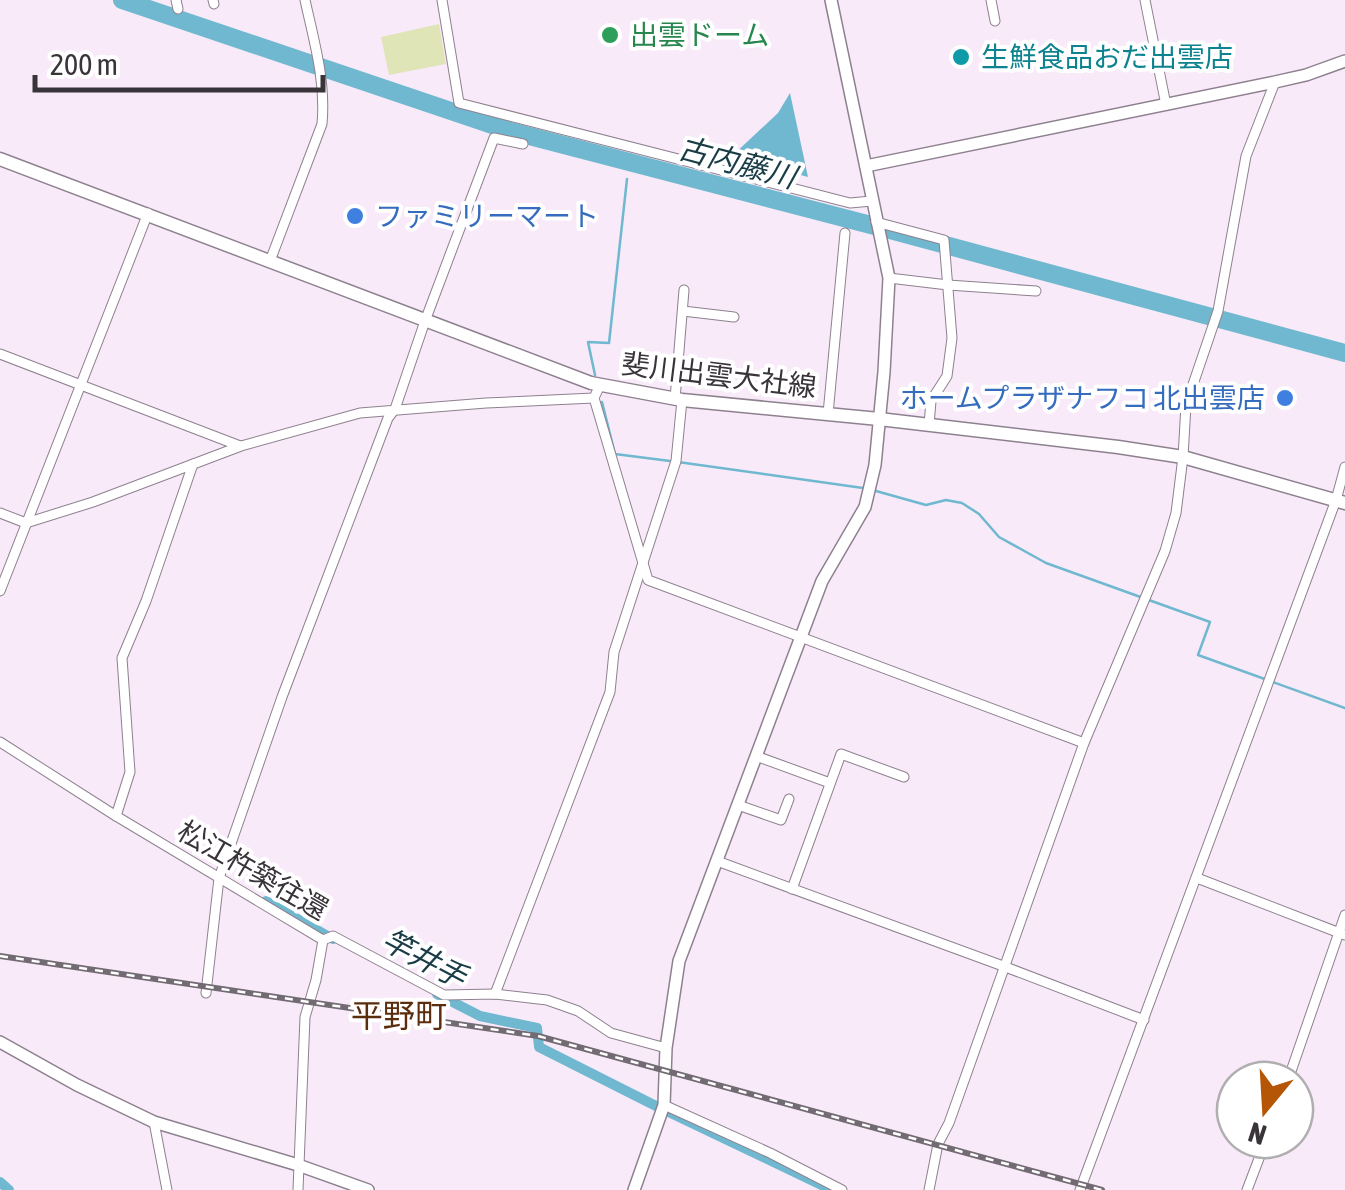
<svg xmlns="http://www.w3.org/2000/svg" width="1345" height="1190" viewBox="0 0 1345 1190" font-family="'Asap Condensed','Noto Sans JP',sans-serif">
	<rect width="100%" height="100%" fill="#f8eaf9"/>
	<polygon fill="#dfe5b7" points="439,24 446,64 389,75 381,37"/>
	<polygon fill="#6fb8cf" points="790,93 808,177 732,156 778,113"/>
	<g fill="none" stroke-linecap="round" stroke-linejoin="round">
		<g stroke="#6fb8cf" stroke-width="2.5">
			<polyline points="595,375 588,342 609,343 627,179"/>
			<polyline points="602,402 615,454 670,461"/>
			<polyline points="678,462 863,488"/>
			<polyline points="876,491 926,505 946,500 962,503 979,514 999,537 1046,563 1210,622 1198,655 1345,708"/>
		</g>
		<g stroke="#6fb8cf" stroke-width="10">
			<polyline points="266,901 333,939"/>
			<polyline points="437,994 480,1016 537,1028 539,1047 652,1104 832,1190"/>
			<polyline points="0,1182 9,1190"/>
		</g>
		<polyline stroke="#6fb8cf" stroke-width="18" points="122,0 510,131 890,230 1345,353"/>
		<defs>
			<g id="minor">
				<polyline points="176,0 178,9"/>
				<polyline points="213,0 214,4"/>
				<polyline points="442,0 459,103 850,203 872,201"/>
				<polyline points="991,0 995,21"/>
				<polyline points="1145,0 1166,105"/>
				<polyline points="876,222 944,240 952,338 947,376 931,401 929,425"/>
				<path d="M270,261l52,-137c4,-43 -8,-83 -17,-124"/>
				<polyline points="889,278 948,285 1036,291"/>
				<polyline points="683,311 734,317"/>
				<polyline points="0,354 240,446"/>
				<polyline points="600,385 594,398 648,580 1084,743"/>
				<polyline points="675,399 684,290"/>
				<polyline points="828,414 845,233"/>
				<polyline points="0,513 26,523 93,502 241,446 360,413 486,403 594,398"/>
				<polyline points="0,591 148,213"/>
				<polyline points="0,742 116,816 323,940 333,936 444,995 495,994 547,1000 578,1011 611,1033 666,1048"/>
				<polyline points="756,756 830,783"/>
				<polyline points="738,805 781,820 789,799"/>
				<polyline points="116,816 130,772 122,658 146,601 193,464"/>
				<polyline points="717,861 1003,966 1144,1020"/>
				<polyline points="1197,878 1345,935"/>
				<polyline points="792,889 841,754 904,777"/>
				<polyline points="206,993 219,878 282,697 388,418 395,409 425,321 494,138 523,144"/>
				<polyline points="495,994 610,692 614,652 676,461 682,400"/>
				<polyline points="1288,1080 1345,915"/>
				<polyline points="664,1105 770,1153 842,1190"/>
				<polyline points="154,1122 167,1190"/>
				<polyline points="298,1190 305,1017 316,980 323,940"/>
				<polyline points="929,1190 938,1144 949,1123 1084,743 1165,551 1176,513 1183,457 1186,405 1218,311 1246,156 1275,82"/>
				<polyline points="1080,1190 1336,500 1345,467"/>
				<polyline points="1247,1190 1266,1140"/>
			</g>
			<g id="tertiary">
				<polyline points="866,166 1275,82 1306,75 1345,61"/>
				<polyline points="0,1042 77,1085 154,1122 298,1165 368,1190"/>
				<polyline points="634,1190 664,1105 666,1048 679,961 822,581 865,507 875,465 884,372 889,278 831,0"/>
			</g>
			<polyline id="secondary" points="0,159 591,383 682,400 879,419 1118,447 1183,457 1345,503"/>
		</defs>
		<use href="#minor" stroke="#8e818f" stroke-width="11"/>
		<use href="#tertiary" stroke="#8e818f" stroke-width="14"/>
		<use href="#secondary" stroke="#8e818f" stroke-width="15"/>
		<use href="#minor" stroke="#fff" stroke-width="9"/>
		<use href="#tertiary" stroke="#fff" stroke-width="11"/>
		<use href="#secondary" stroke="#fff" stroke-width="12"/>
		<defs>
			<polyline id="rail" points="0,956 538,1036 1102,1190"/>
		</defs>
		<use href="#rail" stroke="#736b73" stroke-width="6"/>
		<use href="#rail" stroke="#fff" stroke-width="2.5" stroke-dasharray="8" stroke-linecap="butt"/>
	</g>
	<circle fill="#2e9e5b" stroke="#fff" stroke-width="4" cx="610" cy="35" r="10"/>
	<circle fill="#0f9aa8" stroke="#fff" stroke-width="4" cx="961" cy="57" r="10"/>
	<g fill="#3f7fe0" stroke="#fff" stroke-width="4">
		<circle cx="355" cy="216" r="10"/>
		<circle cx="1285" cy="398" r="10"/>
	</g>
	<g text-anchor="middle" stroke-width="8" stroke-linejoin="round" paint-order="stroke">
		<g font-size="28" fill="#27864d" stroke="#fff" text-anchor="start">
			<text x="630" y="45">出雲ドーム</text>
		</g>
		<g font-size="28" fill="#0d838f" stroke="#fff" text-anchor="start">
			<text x="981" y="67">生鮮食品おだ出雲店</text>
		</g>
		<g font-size="28" fill="#366cbe" stroke="#fff" text-anchor="start">
			<text x="375" y="226">ファミリーマート</text>
			<text x="1265" y="408" text-anchor="end">ホームプラザナフコ 北出雲店</text>
		</g>
		<g font-size="28" fill="#393439" stroke="#fff">
			<text transform="translate(719 375) rotate(7)" y="10">斐川出雲大社線</text>
			<text transform="translate(253 870) rotate(30)" y="10">松江杵築往還</text>
		</g>
		<g font-size="30" font-style="italic" fill="#193c47" stroke="#fff">
			<text transform="translate(737 163) rotate(15)" y="10">古内藤川</text>
			<text transform="translate(424 959) rotate(28)" y="10">竿井手</text>
		</g>
		<g font-size="32" fill="#5b2d0d" stroke="#fff">
			<text x="399" y="1027">平野町</text>
		</g>
	</g>
	<g transform="translate(1265 1110) rotate(198)"><circle r="48" fill="#ffffff" stroke="#b0aeb0" stroke-width="2.5"/>
	<path d="M0-8L18 38L0 25L-18 38Z" fill="#b45605"/>
	<text y="-15" font-size="28" font-weight="bold" text-anchor="middle" fill="#393439">N</text>
	</g>
	<path d="M35 75v15h288v-15" fill="none" stroke="#393439" stroke-width="5"/>
	<text x="50" y="75" font-size="30" fill="#393439" stroke="#ffffff" stroke-width="8" paint-order="stroke">200 m</text>
</svg>
